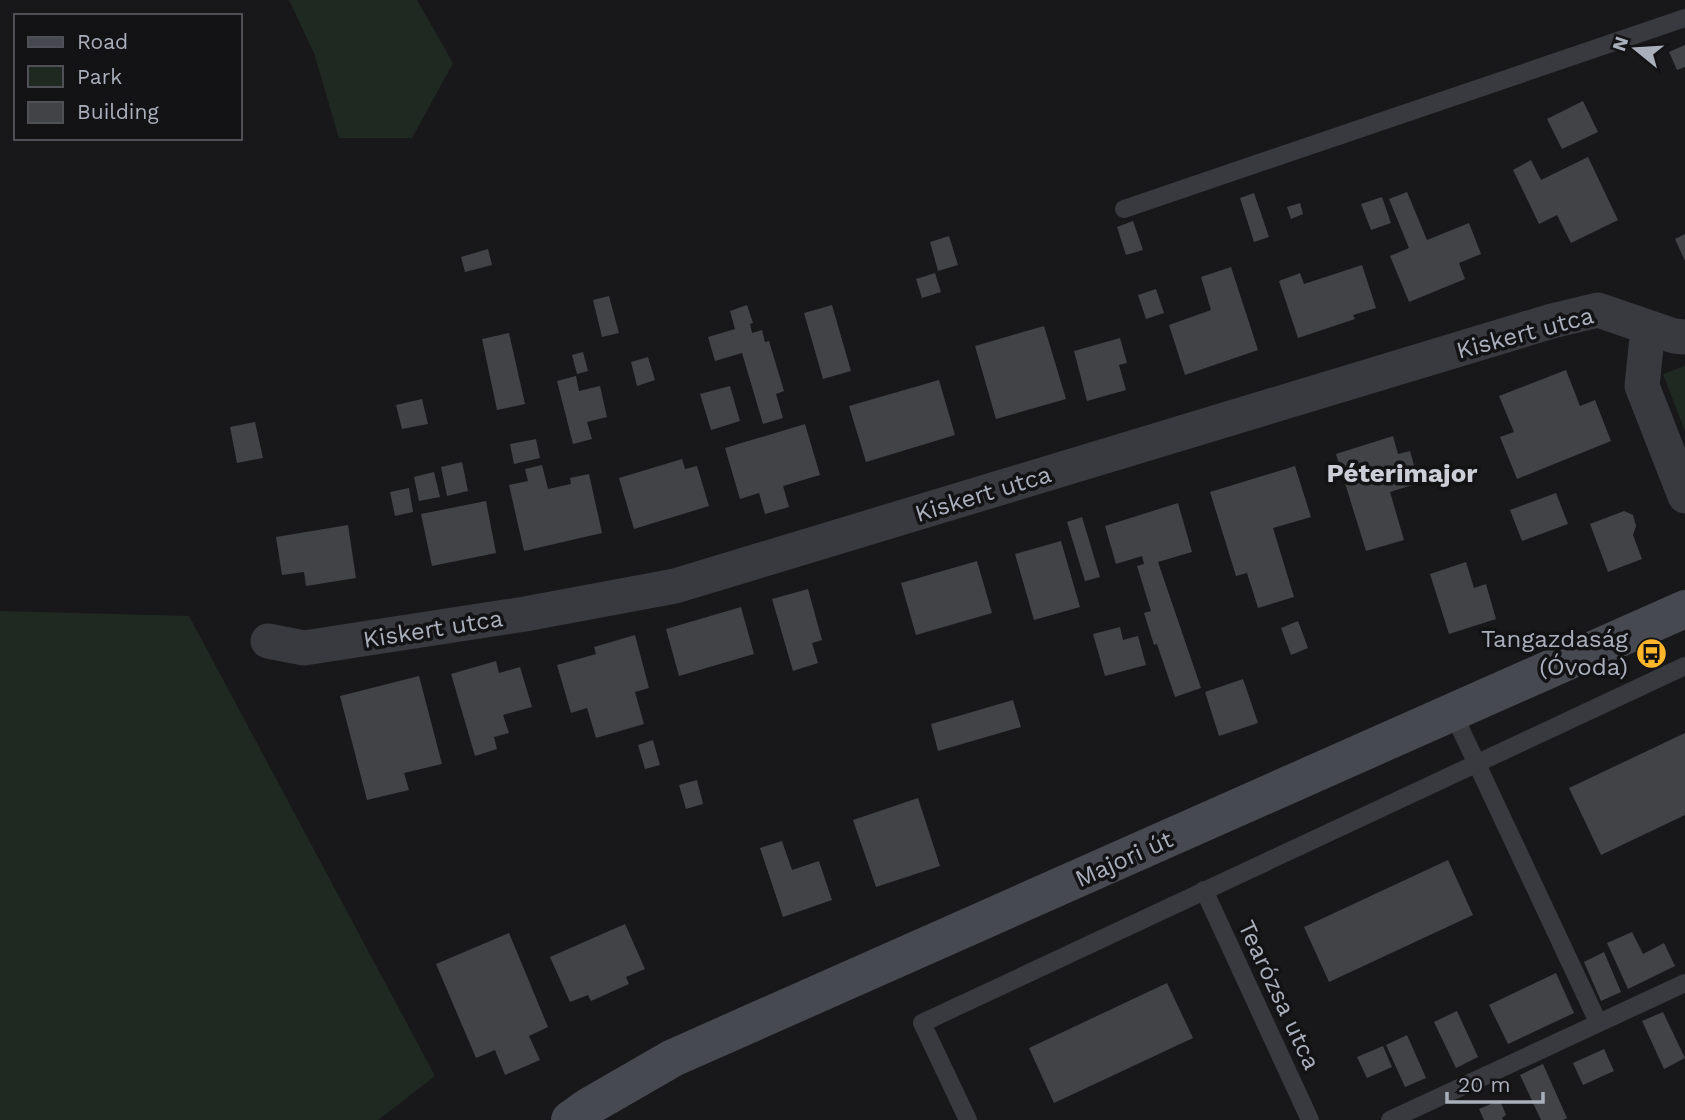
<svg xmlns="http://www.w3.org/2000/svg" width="1685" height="1120" viewBox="0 0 1685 1120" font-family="'Work Sans',sans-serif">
	<rect width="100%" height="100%" fill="#18181a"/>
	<g fill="#1f2921">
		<polygon points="289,0 417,0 453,63 412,138 339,138 314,53"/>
		<polygon points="1685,366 1685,431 1663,374"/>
		<polygon points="0,611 189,616 435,1076 378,1120 0,1120"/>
	</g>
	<g fill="#424347">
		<polygon points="1685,45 1685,67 1677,70 1669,52"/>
		<polygon points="1583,101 1598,132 1562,149 1547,119"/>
		<polygon points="1588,157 1618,220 1571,243 1557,215 1539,224 1513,170 1531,160 1541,180"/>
		<polygon points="1407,192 1427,240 1469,223 1481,254 1459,263 1465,279 1409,302 1390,256 1409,248 1389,199"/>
		<polygon points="1254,193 1269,237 1254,242 1240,198"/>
		<polygon points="1382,197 1391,223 1371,230 1361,204"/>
		<polygon points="1300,203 1303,214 1291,219 1287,207"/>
		<polygon points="1133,221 1143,250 1126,255 1117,227"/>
		<polygon points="1685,234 1685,261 1675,239"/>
		<polygon points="949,236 958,265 938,271 930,242"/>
		<polygon points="488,249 492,265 465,272 461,257"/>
		<polygon points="1362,265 1376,308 1353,315 1355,319 1298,338 1279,281 1300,273 1304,284"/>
		<polygon points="1231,267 1258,350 1185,375 1169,325 1211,310 1201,277"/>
		<polygon points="935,273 941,292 922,298 916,279"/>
		<polygon points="1156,289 1164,313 1146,319 1138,295"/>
		<polygon points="609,296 619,333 602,337 593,300"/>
		<polygon points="747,305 753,323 750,324 752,333 762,330 765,342 769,341 784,391 776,394 783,418 763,424 742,353 715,361 708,337 735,329 730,311"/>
		<polygon points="832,305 851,371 823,379 804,313"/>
		<polygon points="1044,326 1066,399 996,419 975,346"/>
		<polygon points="509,333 525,404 497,410 482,339"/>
		<polygon points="1120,338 1127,363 1119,365 1126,390 1087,401 1074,351"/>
		<polygon points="583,352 588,371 577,374 572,355"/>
		<polygon points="648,357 655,380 637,386 631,362"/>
		<polygon points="1566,370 1580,406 1595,400 1611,441 1517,479 1500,437 1514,432 1499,396"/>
		<polygon points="576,376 579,391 600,386 607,417 587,422 592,439 573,444 557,381"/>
		<polygon points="939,380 955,435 866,462 849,406"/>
		<polygon points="730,386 740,421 711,430 700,394"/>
		<polygon points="422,399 428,424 402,429 396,405"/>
		<polygon points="255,422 263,458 237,463 230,427"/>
		<polygon points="805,424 820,475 783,486 789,507 765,514 759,493 740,499 725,448"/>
		<polygon points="1393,436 1398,454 1410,451 1419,483 1390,492 1404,540 1366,551 1336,454"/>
		<polygon points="536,439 540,458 514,464 510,444"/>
		<polygon points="682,459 685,469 697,466 709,506 634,529 619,478"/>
		<polygon points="462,462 468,491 447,496 441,467"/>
		<polygon points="542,465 548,489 571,484 570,478 589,474 602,533 524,551 509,485 528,481 525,469"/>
		<polygon points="1295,466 1311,517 1273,528 1294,597 1258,608 1247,573 1236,576 1210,492"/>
		<polygon points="434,472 440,497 419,501 414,477"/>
		<polygon points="409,488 413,512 395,516 390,492"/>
		<polygon points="1556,493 1568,524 1522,541 1510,510"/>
		<polygon points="486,501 496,553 432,566 421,514"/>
		<polygon points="1178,503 1192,552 1158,562 1201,688 1175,697 1157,644 1154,645 1144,613 1151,611 1137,566 1144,564 1142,556 1116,564 1105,526"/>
		<polygon points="1624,511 1633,515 1636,526 1633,535 1642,559 1608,572 1590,524"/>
		<polygon points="1082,517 1100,577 1085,581 1067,522"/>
		<polygon points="348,525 356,578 306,586 304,572 282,575 276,537"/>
		<polygon points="1061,541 1080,607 1034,620 1015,554"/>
		<polygon points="977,561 992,613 916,635 901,583"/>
		<polygon points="1466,562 1474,588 1486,584 1496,619 1449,634 1430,574"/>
		<polygon points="808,589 822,640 812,643 818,663 793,671 772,599"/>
		<polygon points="741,607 754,654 679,676 666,629"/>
		<polygon points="1298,621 1308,648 1291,655 1281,628"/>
		<polygon points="1120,627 1123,640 1138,636 1146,665 1105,676 1093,634"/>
		<polygon points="635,635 649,688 635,692 644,724 596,738 587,708 571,713 557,665 596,654 594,647"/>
		<polygon points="496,661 499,673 520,667 532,707 503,715 509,733 494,737 497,749 475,756 451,674"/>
		<polygon points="419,676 442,764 404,773 409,790 367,800 340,696"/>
		<polygon points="1243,679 1258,723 1219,736 1205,692"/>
		<polygon points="1013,700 1021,727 938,751 931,724"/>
		<polygon points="1685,733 1685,815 1601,855 1569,788"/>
		<polygon points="653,740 660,765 645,769 638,745"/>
		<polygon points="697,780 703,804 686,809 679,785"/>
		<polygon points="918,798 940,866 876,887 853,820"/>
		<polygon points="782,841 792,870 819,861 832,900 783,917 760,848"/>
		<polygon points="1448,860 1473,915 1329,982 1304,927"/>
		<polygon points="625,924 645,969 626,977 629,984 591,1001 588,995 570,1002 550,957"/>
		<polygon points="1632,932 1643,954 1664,943 1675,966 1628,989 1607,943"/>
		<polygon points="509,933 548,1027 529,1036 540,1060 505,1075 495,1050 476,1058 436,964"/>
		<polygon points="1604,952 1621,992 1601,1001 1584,962"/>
		<polygon points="1556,973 1574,1013 1508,1044 1489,1005"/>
		<polygon points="1167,983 1193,1038 1054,1103 1029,1048"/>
		<polygon points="1457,1011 1478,1057 1456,1068 1434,1022"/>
		<polygon points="1663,1012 1685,1058 1664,1069 1642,1021"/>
		<polygon points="1407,1035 1426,1078 1405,1087 1386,1045"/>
		<polygon points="1383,1046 1392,1067 1367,1078 1357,1057"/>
		<polygon points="1604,1049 1614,1071 1583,1085 1573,1063"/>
		<polygon points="1543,1064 1567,1118 1563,1120 1541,1120 1520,1075"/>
		<polygon points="1500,1100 1506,1115 1502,1118 1503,1120 1484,1120 1479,1109"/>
	</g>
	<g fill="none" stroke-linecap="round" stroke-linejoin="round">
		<g stroke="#393a40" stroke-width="18">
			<polyline points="1124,209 1685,18"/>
			<polyline points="1453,713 1598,1022"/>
			<polyline points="1204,890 1310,1120"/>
			<polyline points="968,1120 922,1023 1685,666"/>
			<polyline points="1390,1120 1685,983"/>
		</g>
		<g stroke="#393a40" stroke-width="35">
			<polyline points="1648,328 1642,386 1685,496"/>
			<polyline points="268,641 304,648 525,614 675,586 1552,321 1598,310 1674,336 1685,337"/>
		</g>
		<polyline stroke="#464950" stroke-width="38" points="570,1120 588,1107 673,1058 1685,609"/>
	</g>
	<defs>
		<symbol id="bus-disc" viewBox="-11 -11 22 22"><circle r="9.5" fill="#ffb62b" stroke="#131315"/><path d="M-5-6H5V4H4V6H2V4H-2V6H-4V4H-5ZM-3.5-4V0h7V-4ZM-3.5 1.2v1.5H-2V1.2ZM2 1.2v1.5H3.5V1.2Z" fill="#111"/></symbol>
	</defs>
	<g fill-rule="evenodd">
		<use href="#bus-disc" x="1634" y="636" width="35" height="35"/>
	</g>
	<g text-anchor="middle" stroke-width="7" stroke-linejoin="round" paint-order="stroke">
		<g font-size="24" fill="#a9afbb" stroke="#131315">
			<text transform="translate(1525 333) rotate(-15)" y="8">Kiskert utca</text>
			<text transform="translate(983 494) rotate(-17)" y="8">Kiskert utca</text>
			<text transform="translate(433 629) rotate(-9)" y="8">Kiskert utca</text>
			<text transform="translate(1124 859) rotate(-24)" y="8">Majori út</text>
			<text transform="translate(1279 995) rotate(65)" y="8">Tearózsa utca</text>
		</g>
		<g font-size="24" fill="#a9afbb" stroke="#131315" text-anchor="end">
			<text x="1628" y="647">Tangazdaság<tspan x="1628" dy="28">(Óvoda)</tspan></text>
		</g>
		<g font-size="26" font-weight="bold" fill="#cbced7" stroke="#131315">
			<text x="1402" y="482">Péterimajor</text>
		</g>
	</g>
	<rect x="14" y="14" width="228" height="126" fill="#131315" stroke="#4f5157" stroke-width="2"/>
	<rect x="28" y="37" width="35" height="10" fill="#464950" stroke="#4f5157" stroke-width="2"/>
	<text x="77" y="49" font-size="21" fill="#a9afbb">Road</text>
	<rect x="28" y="66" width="35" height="21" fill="#1f2921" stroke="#4f5157" stroke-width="2"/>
	<text x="77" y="84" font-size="21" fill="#a9afbb">Park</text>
	<rect x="28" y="102" width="35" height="21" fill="#424347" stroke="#4f5157" stroke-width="2"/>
	<text x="77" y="119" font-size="21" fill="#a9afbb">Building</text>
	<g transform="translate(1636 49) rotate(288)" stroke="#131315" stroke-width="5" paint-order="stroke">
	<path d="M0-5L12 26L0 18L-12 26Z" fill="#a9afbb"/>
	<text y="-10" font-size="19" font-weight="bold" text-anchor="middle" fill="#a9afbb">N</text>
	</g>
	<path d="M1447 1092v10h96v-10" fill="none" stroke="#a9afbb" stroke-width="3.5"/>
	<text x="1458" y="1092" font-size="21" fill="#a9afbb" stroke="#131315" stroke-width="5" paint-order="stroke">20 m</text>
</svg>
